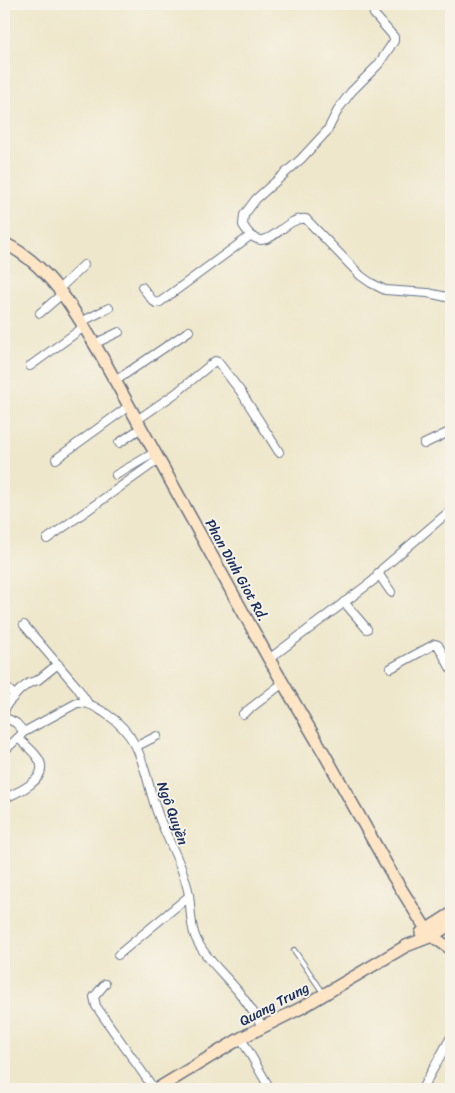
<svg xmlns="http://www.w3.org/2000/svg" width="455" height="1093" viewBox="0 0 455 1093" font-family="Sriracha,sans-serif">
	<rect width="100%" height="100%" fill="#f7f3e8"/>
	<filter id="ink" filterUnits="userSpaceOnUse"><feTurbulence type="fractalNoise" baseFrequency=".02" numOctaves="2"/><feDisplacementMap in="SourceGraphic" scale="10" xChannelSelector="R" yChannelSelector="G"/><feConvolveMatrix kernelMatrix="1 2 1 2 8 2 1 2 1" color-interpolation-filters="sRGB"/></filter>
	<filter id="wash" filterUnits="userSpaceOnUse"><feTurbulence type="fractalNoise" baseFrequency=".0096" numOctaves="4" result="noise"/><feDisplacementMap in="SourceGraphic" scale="20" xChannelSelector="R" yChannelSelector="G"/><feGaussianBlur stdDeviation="1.12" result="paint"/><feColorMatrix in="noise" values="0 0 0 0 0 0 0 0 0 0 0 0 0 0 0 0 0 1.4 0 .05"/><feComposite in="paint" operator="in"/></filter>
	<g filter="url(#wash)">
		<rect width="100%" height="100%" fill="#eee7cb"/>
	</g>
	<g filter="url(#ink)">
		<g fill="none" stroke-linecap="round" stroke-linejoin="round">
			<defs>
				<polyline id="service" points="294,950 324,994"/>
				<g id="minor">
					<path d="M380,4l-7,6 1,4 20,23v4l-16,24 -27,27 -12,16 -12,23 -26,28 -45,40 -12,16 -1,10c23,38 38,-9 63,-6l55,57 10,7 14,7 43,3 23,5"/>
					<polyline points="445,4 451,11"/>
					<polyline points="142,287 153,301 156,303 160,302 250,236"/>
					<polyline points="59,289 84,265"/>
					<polyline points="40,313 62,294"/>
					<polyline points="81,322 109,308"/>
					<polyline points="94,344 119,332"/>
					<polyline points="30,366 84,327"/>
					<polyline points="115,381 189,331"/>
					<polyline points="137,420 176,393 215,361 218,362 241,392 279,452"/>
					<polyline points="119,443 141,428"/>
					<polyline points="424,444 451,431"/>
					<polyline points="56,459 129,406"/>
					<polyline points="116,475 154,453"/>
					<polyline points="47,539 158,460"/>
					<polyline points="378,573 391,592"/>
					<polyline points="344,602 367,629"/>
					<polyline points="24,625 77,687 87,702"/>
					<polyline points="269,659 374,580 382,569 451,510"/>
					<polyline points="391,668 435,644 438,645 451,669"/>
					<polyline points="4,686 15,695"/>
					<polyline points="4,712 7,704 20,690 29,683 38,680 58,664"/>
					<polyline points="243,714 283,683"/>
					<path d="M4,717l12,6 8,9 53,-29c12,-1 18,4 28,10 41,26 38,63 54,104 10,26 25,51 30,78 2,14 1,28 6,41 7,19 29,38 42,54 10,12 18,25 26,37"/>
					<polyline points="137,746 157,736"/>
					<polyline points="4,751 21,735"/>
					<path d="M5,798c11,-5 39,-16 36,-33 -2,-10 -16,-20 -23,-27"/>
					<polyline points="118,955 189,896"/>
					<polyline points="105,984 94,997 96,1006 154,1089"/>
					<polyline points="241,1038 270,1089"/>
					<polyline points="422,1089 451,1037"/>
				</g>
				<g id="secondary">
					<path d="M4,243c47,23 72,70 98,114l167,302 56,96 68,121 33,53 6,7 19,13"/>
					<polyline points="421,933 451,914"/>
					<polyline points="157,1089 241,1038 301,1008 406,946 432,936 451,924"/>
				</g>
			</defs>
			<use href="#service" stroke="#656f84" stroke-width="6"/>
			<use href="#minor" stroke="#656f84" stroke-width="10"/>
			<use href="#secondary" stroke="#656f84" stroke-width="14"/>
			<use href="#service" stroke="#fff" stroke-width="4"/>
			<use href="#minor" stroke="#fff" stroke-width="8"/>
			<use href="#secondary" stroke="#fde5c5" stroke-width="11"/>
		</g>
	</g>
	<g text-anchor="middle" stroke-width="4" stroke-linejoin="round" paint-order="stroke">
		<g font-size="14" fill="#1b2f5e" stroke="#f7f3e8">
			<text transform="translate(237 570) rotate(61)" y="5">Phan Dinh Giot Rd.</text>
			<text transform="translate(173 813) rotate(70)" y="5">Ngô Quyền</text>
			<text transform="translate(274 1004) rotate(-28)" y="5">Quang Trung</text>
		</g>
	</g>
	<rect width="455" height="1093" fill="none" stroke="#f7f3e8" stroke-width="20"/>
</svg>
